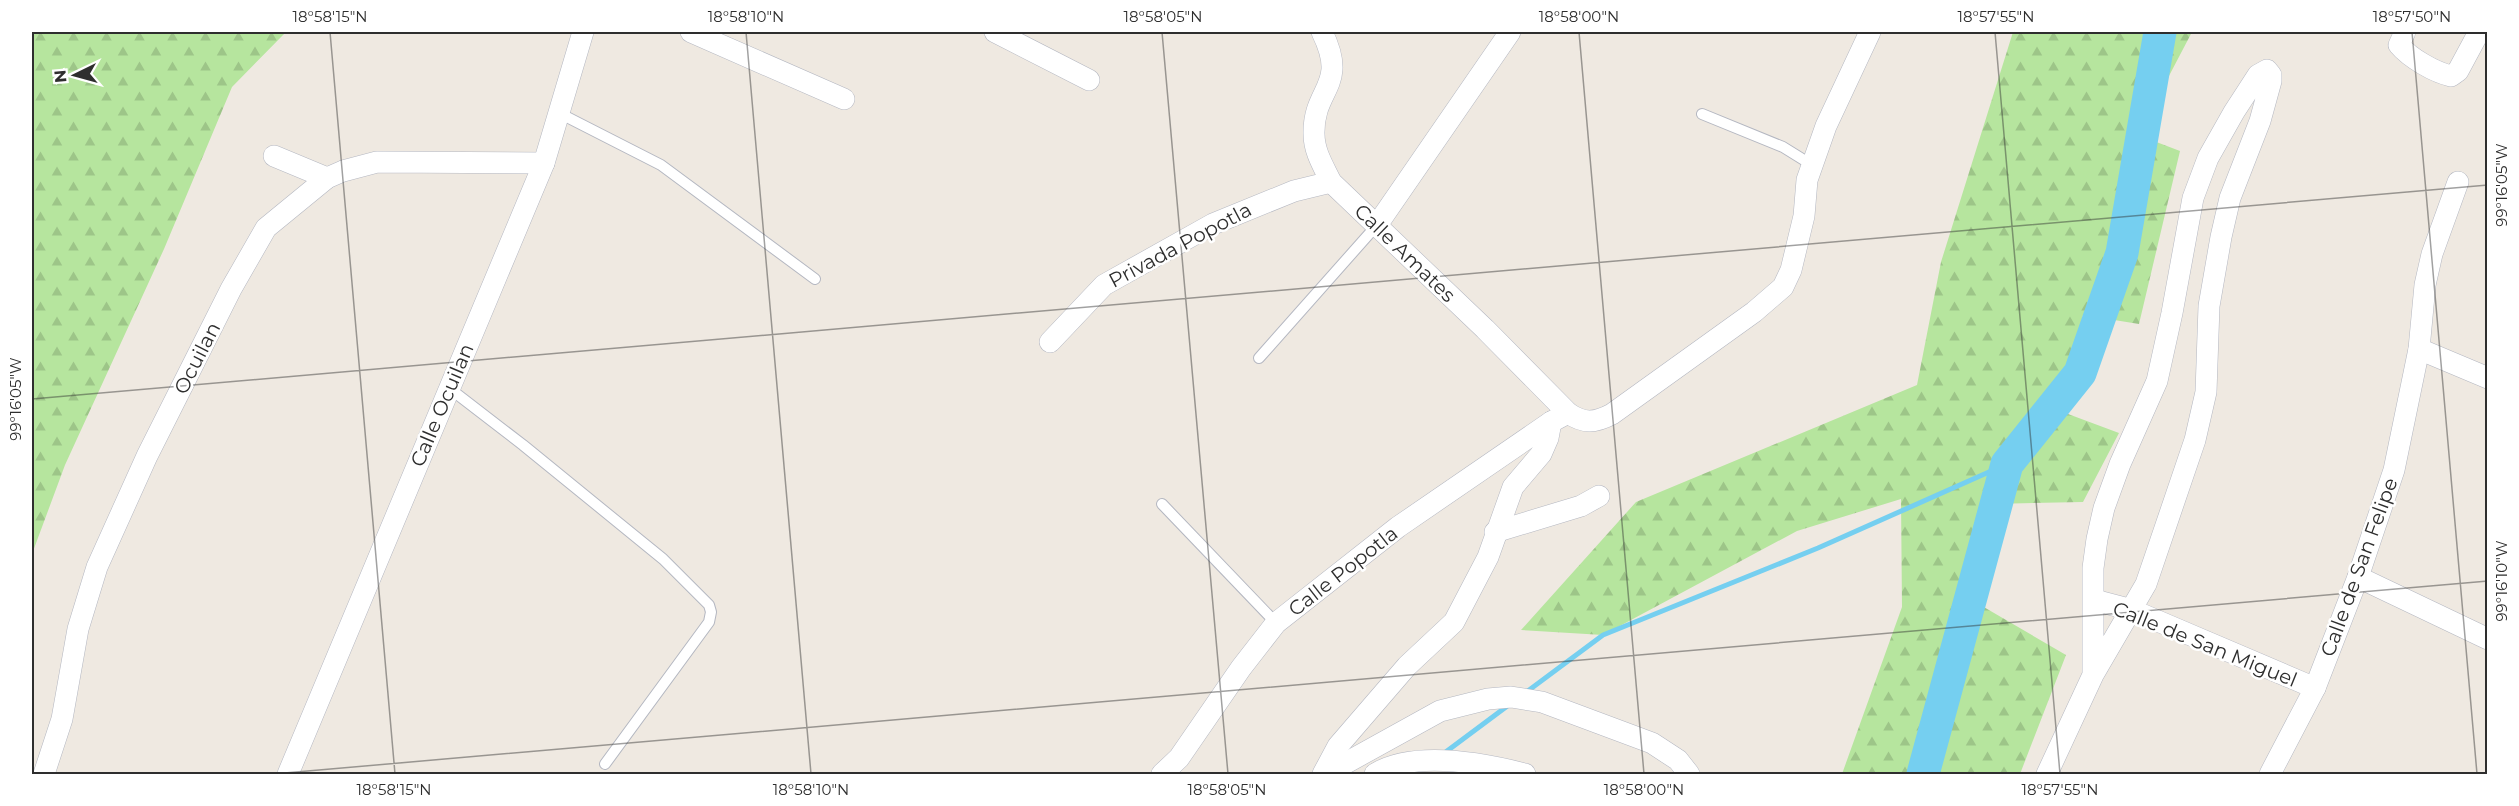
<svg xmlns="http://www.w3.org/2000/svg" width="2519" height="806" viewBox="0 0 2519 806" font-family="Montserrat,sans-serif">
	<defs>
		<pattern id="forest-firs" width="22" height="20" patternUnits="userSpaceOnUse" patternTransform="scale(1.5)"><rect width="22" height="20" fill="#b6e59e"/><path d="M5 1l3.5 6h-7zM16 11l3.5 6h-7z" fill="#9dc588"/></pattern>
	</defs>
	<rect width="100%" height="100%" fill="#efe9e1"/>
	<g fill="url(#forest-firs)">
		<polygon points="32,32 286,32 232,87 164,249 65,465 32,554"/>
		<polygon points="2013,32 2192,32 2138,135 2180,151 2139,324 2083,315 2060,411 2119,433 2083,502 1991,504 1982,606 2066,655 2020,774 1842,774 1902,607 1901,499 1797,531 1603,635 1521,630 1636,502 1917,385 1941,262"/>
	</g>
	<g fill="none" stroke-linecap="round" stroke-linejoin="round">
		<g stroke="#75cff0" stroke-width="5">
			<polyline points="1525,693 1603,635 1818,548 2007,464"/>
			<polyline points="1443,754 1510,704"/>
		</g>
		<polyline stroke="#75cff0" stroke-width="33" points="1923,774 2007,464 2080,373 2122,253 2160,32"/>
		<defs>
			<g id="service">
				<polyline points="559,113 661,165 815,279"/>
				<polyline points="1702,114 1783,147 1812,165"/>
				<polyline points="1259,358 1377,225"/>
				<polyline points="449,388 523,445 663,559 709,605 711,612 709,622 605,764"/>
				<polyline points="1162,504 1276,623"/>
			</g>
			<g id="minor">
				<polyline points="691,32 844,99"/>
				<polyline points="995,32 1089,80"/>
				<path d="M1322,32c27,55 -9,55 -8,102 0,18 10,33 17,48l154,147 83,84c16,11 27,10 44,1l142,-102 29,-25 8,-17 13,-54 3,-36 19,-54 44,-94"/>
				<path d="M2405,32l-6,13c11,13 35,27 52,31l7,-5 21,-39"/>
				<polyline points="274,156 327,178"/>
				<polyline points="1377,225 1510,32"/>
				<polyline points="1050,342 1104,285 1213,224 1294,191 1331,182"/>
				<polyline points="2419,349 2488,378"/>
				<polyline points="1495,532 1581,506 1599,496"/>
				<polyline points="2358,577 2488,639"/>
				<polyline points="2094,600 2132,610 2315,688"/>
				<polyline points="44,774 62,719 78,629 97,567 147,456 231,289 266,228 327,178 343,171 377,162 544,163"/>
				<polyline points="288,774 544,163 583,32"/>
				<polyline points="1162,774 1179,758 1241,668 1276,623 1398,527 1551,422 1568,413"/>
				<polyline points="1323,774 1338,746 1407,666 1454,622 1488,557 1513,487 1541,454 1548,438 1551,422"/>
				<polyline points="1326,774 1440,711 1488,699 1511,697 1542,702 1652,743 1678,760 1689,774"/>
				<path d="M1375,774c39,-24 107,-11 150,0"/>
				<polyline points="2047,774 2093,675 2146,584 2195,440 2206,392 2209,306 2221,237 2230,198 2260,121 2271,81 2271,75 2267,70 2258,75 2234,112 2208,158 2193,198 2172,313 2157,381 2120,464 2104,508 2097,539 2093,568 2093,675"/>
				<polyline points="2270,774 2315,688 2358,577 2394,470 2419,349 2425,285 2432,254 2458,182"/>
			</g>
		</defs>
		<use href="#service" stroke="#b4b7c1" stroke-width="12"/>
		<use href="#minor" stroke="#b4b7c1" stroke-width="22"/>
		<use href="#service" stroke="#fff" stroke-width="10"/>
		<use href="#minor" stroke="#fff" stroke-width="21"/>
	</g>
	<path fill="none" stroke="#2e2e2e" stroke-width="1.5" stroke-opacity="0.45" d="M330,32l65,742M746,32l65,742M1162,32l66,742M1579,32l65,742M1995,32l65,742M2412,32l65,742M32,399l2456,-214M273,774l2215,-193"/>
	<g text-anchor="middle" stroke-width="5" stroke-linejoin="round" paint-order="stroke">
		<g font-size="20" fill="#2e2e2e" stroke="#fff">
			<text transform="translate(1180 245) rotate(-28)" y="7">Privada Popotla</text>
			<text transform="translate(1405 253) rotate(44)" y="7">Calle Amates</text>
			<text transform="translate(197 358) rotate(-63)" y="7">Ocuilan</text>
			<text transform="translate(442 405) rotate(-67)" y="7">Calle Ocuilan</text>
			<text transform="translate(2359 567) rotate(-70)" y="7">Calle de San Felipe</text>
			<text transform="translate(1343 571) rotate(-38)" y="7">Calle Popotla</text>
			<text transform="translate(2205 644) rotate(22)" y="7">Calle de San Miguel</text>
		</g>
	</g>
	<rect width="2519" height="806" fill="none" stroke="#ffffff" stroke-width="66"/>
	<g transform="translate(75 75) rotate(265)" stroke="#ffffff" stroke-width="4.5" paint-order="stroke">
	<path d="M0-4.5L10 22L0 15L-10 22Z" fill="#2e2e2e"/>
	<text y="-9" font-size="16" font-weight="bold" text-anchor="middle" fill="#2e2e2e">N</text>
	</g>
	<rect x="33" y="33" width="2453" height="740" fill="none" stroke="#2e2e2e" stroke-width="2"/>
	<g font-size="15" text-anchor="middle" fill="#2e2e2e">
		<text x="330" y="22">18°58'15"N</text>
		<text x="746" y="22">18°58'10"N</text>
		<text x="1163" y="22">18°58'05"N</text>
		<text x="1579" y="22">18°58'00"N</text>
		<text x="1996" y="22">18°57'55"N</text>
		<text x="2412" y="22">18°57'50"N</text>
		<text transform="translate(2502 185) rotate(-90)" y="5">99°16'05"W</text>
		<text transform="translate(16 399) rotate(-90)" y="5">99°16'05"W</text>
		<text transform="translate(2502 581) rotate(-90)" y="5">99°16'10"W</text>
		<text x="394" y="795">18°58'15"N</text>
		<text x="811" y="795">18°58'10"N</text>
		<text x="1227" y="795">18°58'05"N</text>
		<text x="1644" y="795">18°58'00"N</text>
		<text x="2060" y="795">18°57'55"N</text>
	</g>
</svg>
